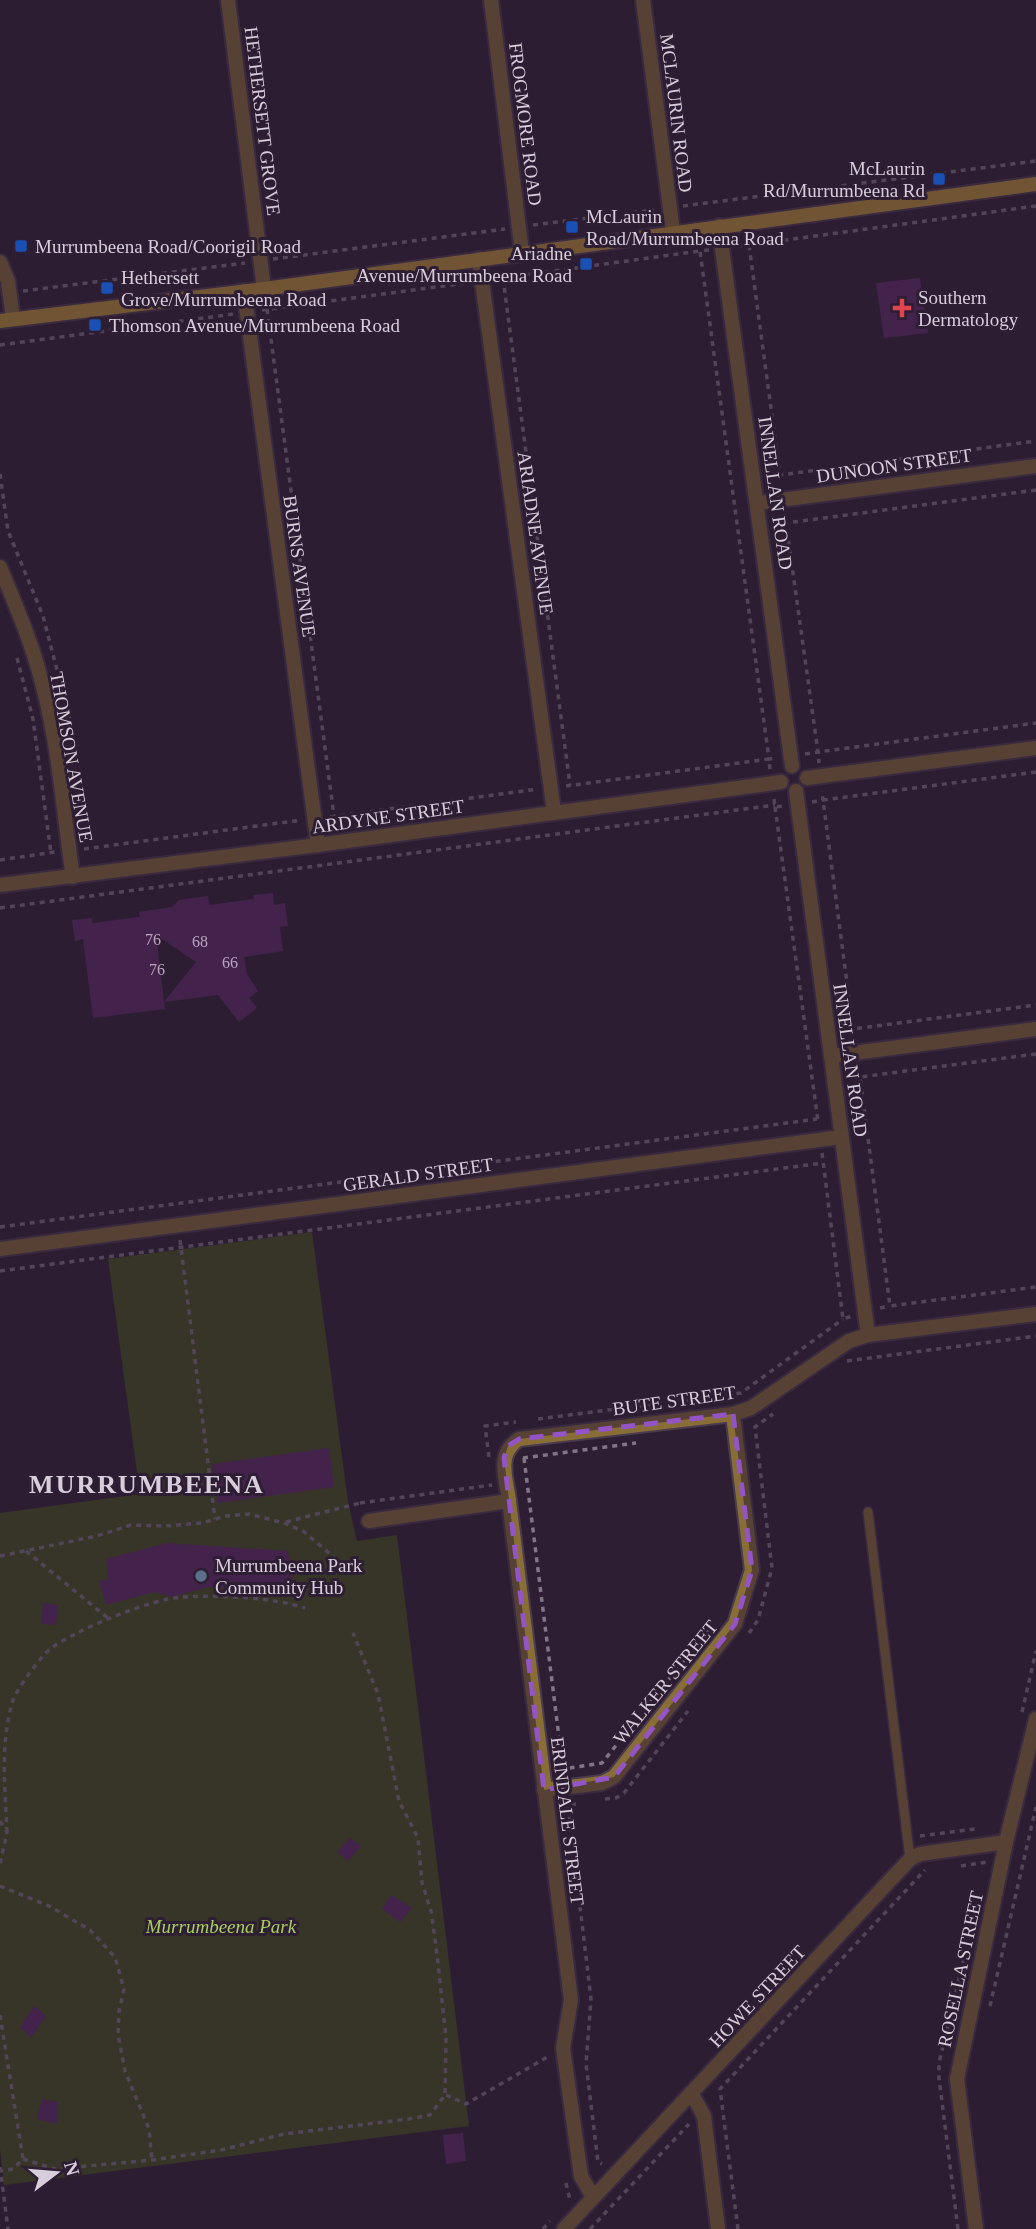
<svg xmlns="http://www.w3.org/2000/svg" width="1036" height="2229" viewBox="0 0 1036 2229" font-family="Georgia,serif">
	<rect width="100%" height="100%" fill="#2e1e33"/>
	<polygon fill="#40521a" points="312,1232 348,1502 357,1541 397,1535 469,2126 4,2185 0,2149 0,1513 140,1494 108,1259"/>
	<g fill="#5e2a6c" fill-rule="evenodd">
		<polygon points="920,278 928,333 884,338 876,283"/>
		<path d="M273,893l1,12 11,-2 3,23 -8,1 3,24 -39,6 3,17 11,17 -9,7 8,10 -18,14 -21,-27 -54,7 1,7 -72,9 -10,-79 -8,2 -3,-21 20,-2v5l48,-6 -1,-5 33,-5 7,-7 29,-4 1,9 45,-6 -1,-4zM156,935l40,27 -32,40z"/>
		<polygon points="329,1448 334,1487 218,1503 212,1464"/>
		<polygon points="167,1543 288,1551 293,1584 291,1588 284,1590 208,1587 173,1597 154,1592 106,1605 99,1581 108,1579 106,1559"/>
		<polygon points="43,1603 58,1605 56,1625 41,1624"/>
		<polygon points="350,1838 361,1846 348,1861 337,1852"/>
		<polygon points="391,1895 412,1908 400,1922 382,1909"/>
		<polygon points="34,2006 46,2016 31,2038 20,2027"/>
		<polygon points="42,2099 58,2102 57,2124 37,2119"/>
		<polygon points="463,2133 466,2161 446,2164 443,2135"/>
	</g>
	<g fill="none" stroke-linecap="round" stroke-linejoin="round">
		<defs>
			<polyline id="service" points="868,1512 910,1859"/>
			<g id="minor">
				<polyline points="228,0 264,289"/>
				<polyline points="491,0 522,253"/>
				<polyline points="643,0 673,232"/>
				<polyline points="719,226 792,766"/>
				<polyline points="479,259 554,812"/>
				<polyline points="0,262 8,281 13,319"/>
				<polyline points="244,291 318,845"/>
				<polyline points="758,503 1036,466"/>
				<path d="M0,567c15,37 31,73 41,112 18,64 22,132 32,198"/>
				<polyline points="807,778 1036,748"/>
				<polyline points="796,791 868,1335"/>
				<polyline points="0,885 318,845 781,782"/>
				<polyline points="831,1056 1036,1029"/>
				<polyline points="0,1249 841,1137"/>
				<polyline points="369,1521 509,1501"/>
				<polyline points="544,1790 602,1783 614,1777 735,1624 752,1570 733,1414"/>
				<polyline points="692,2094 704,2116 718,2229"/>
				<path d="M593,2197l-12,-21 -18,-128 8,-48 -62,-499c-3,-24 -13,-47 10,-62l214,-25 18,-6 98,-67 19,-6 168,-21"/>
				<polyline points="564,2229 910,1859 920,1854 1006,1842"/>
				<polyline points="976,2229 957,2079 1006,1842 1036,1719"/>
			</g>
			<polyline id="secondary" points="0,321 264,289 1036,184"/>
		</defs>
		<use href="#service" stroke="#493a4e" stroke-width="12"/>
		<use href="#minor" stroke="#493a4e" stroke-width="18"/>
		<use href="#secondary" stroke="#493a4e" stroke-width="18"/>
		<g stroke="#827586" stroke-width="3.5" stroke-dasharray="5 5" stroke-linecap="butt">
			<polyline points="683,206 1036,161"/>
			<polyline points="1036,206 749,245 780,475 1036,441"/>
			<polyline points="533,225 654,210"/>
			<polyline points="737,246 749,245"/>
			<polyline points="709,250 700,251 769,759 776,758"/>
			<polyline points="273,259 505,229"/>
			<polyline points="503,278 570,785"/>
			<polyline points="495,279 700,251"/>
			<polyline points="23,291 245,263"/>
			<polyline points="267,309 334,816"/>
			<polyline points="262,310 466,283"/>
			<polyline points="0,345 234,314"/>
			<polyline points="0,474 8,531 43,616 69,716 73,749"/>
			<polyline points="1036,490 786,523 818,752 1036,723"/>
			<polyline points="17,658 33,719 51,853"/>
			<polyline points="805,754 818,752 819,763"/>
			<polyline points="1036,772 823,800 853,1029 1036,1005"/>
			<polyline points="566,786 769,759 770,771"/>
			<polyline points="774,799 775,807 783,806"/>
			<polyline points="812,802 823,800 822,791"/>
			<polyline points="775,807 818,1121"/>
			<polyline points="330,817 538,789"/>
			<polyline points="84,849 302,820"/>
			<polyline points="0,860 55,852"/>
			<polyline points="0,908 775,805"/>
			<polyline points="1036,1054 860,1077 890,1306 1036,1287"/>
			<polyline points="822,1153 843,1319 852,1316"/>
			<polyline points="0,1227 817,1119"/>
			<polyline points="180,1240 215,1519"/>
			<polyline points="0,1271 823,1163"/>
			<polyline points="880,1308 890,1306"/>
			<polyline points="847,1361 1036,1336"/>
			<polyline points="538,1419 741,1393 843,1319"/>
			<polyline points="489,1457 485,1426 516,1422"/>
			<polyline points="523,1458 636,1443"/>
			<polyline points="524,1458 563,1769 602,1763 709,1629"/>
			<polyline points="360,1503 492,1485"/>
			<polyline points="286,1522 360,1503"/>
			<polyline points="26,1551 109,1619"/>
			<polyline points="0,1556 97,1536 131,1525 164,1526 202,1523 226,1516 249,1514 284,1523 303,1531 336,1559"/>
			<polyline points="749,1633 758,1620 772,1568 755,1427 773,1414"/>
			<polyline points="1022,1712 1036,1651"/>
			<polyline points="605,1799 616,1798 624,1793 688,1711"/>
			<polyline points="576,1804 568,1805 591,1999 586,2064 598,2162 602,2164"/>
			<polyline points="0,1821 7,1832 0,1864"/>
			<path d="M7,1832c-2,-44 -7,-90 6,-132 4,-11 28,-44 37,-51 25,-19 103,-51 133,-52 35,-2 89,0 122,11"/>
			<polyline points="920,1836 975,1829"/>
			<polyline points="961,1866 987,1862"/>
			<polyline points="0,1886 49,1906 90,1930 115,1957 124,1989 119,2011 118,2034 125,2071 149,2129 152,2160"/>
			<polyline points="990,2006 1036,1807"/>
			<polyline points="0,2015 23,2159 13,2169 0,2171"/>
			<polyline points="446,2095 466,2104 549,2056"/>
			<polyline points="23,2159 55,2169 152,2160 221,2150 284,2134 409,2119 430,2115 445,2095 446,2038 437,1954 431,1911 422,1883 418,1838 399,1801 378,1694 353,1633"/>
			<polyline points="0,2167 8,2229"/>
			<polyline points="566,2183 570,2200"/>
			<polyline points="543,2229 550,2221"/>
			<polyline points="590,2229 689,2124"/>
			<polyline points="738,2229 720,2089 925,1870"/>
			<polyline points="958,2229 939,2078 939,2063 967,1945"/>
		</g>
		<use href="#service" stroke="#886e36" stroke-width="9"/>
		<use href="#minor" stroke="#886e36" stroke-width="14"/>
		<use href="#secondary" stroke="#c29836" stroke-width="14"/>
	</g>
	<path d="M0 0H1036V2229H0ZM733,1414l19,156 -17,54 -121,153 -70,13 -40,-332 4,-12 11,-7z" fill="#2e1e33" fill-opacity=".55" fill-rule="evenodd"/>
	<path fill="none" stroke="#9254c6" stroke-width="5" stroke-dasharray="14 9" stroke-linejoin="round" d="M733,1414l19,156 -17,54 -121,153 -70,13 -40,-332 4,-12 11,-7z"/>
	<g fill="#1a4fb4" stroke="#2e1e33" stroke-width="2.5">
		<rect x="932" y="172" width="14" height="14" rx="3.5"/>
		<rect x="565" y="220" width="14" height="14" rx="3.5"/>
		<rect x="14" y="239" width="14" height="14" rx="3.5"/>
		<rect x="579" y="257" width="14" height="14" rx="3.5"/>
		<rect x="100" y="281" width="14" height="14" rx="3.5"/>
		<rect x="88" y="318" width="14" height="14" rx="3.5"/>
	</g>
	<path fill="#e0444e" stroke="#2e1e33" stroke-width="2.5" d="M898.5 297.5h7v7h7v7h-7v7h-7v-7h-7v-7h7z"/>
	<circle fill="#5c6f8a" stroke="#2e1e33" stroke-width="2.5" cx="201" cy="1576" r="7"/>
	<g text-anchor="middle" stroke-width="6" stroke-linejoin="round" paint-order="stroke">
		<g font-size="16" fill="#baa4bf">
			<text x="153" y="945">76</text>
			<text x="200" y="947">68</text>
			<text x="230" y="968">66</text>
			<text x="157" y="975">76</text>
		</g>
		<g font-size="19" fill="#d8cddb" stroke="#2e1e33">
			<text transform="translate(677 113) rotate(83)" y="7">MCLAURIN ROAD</text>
			<text transform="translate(263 121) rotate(83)" y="7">HETHERSETT GROVE</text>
			<text transform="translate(526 124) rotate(83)" y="7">FROGMORE ROAD</text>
			<text transform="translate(894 465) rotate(-8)" y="7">DUNOON STREET</text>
			<text transform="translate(776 493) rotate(82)" y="7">INNELLAN ROAD</text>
			<text transform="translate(536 533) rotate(82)" y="7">ARIADNE AVENUE</text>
			<text transform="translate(300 566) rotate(82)" y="7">BURNS AVENUE</text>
			<text transform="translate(72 757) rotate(80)" y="7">THOMSON AVENUE</text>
			<text transform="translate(388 816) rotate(-8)" y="7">ARDYNE STREET</text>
			<text transform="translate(851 1060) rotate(82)" y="7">INNELLAN ROAD</text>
			<text transform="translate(418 1174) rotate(-8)" y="7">GERALD STREET</text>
			<text transform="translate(674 1400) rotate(-8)" y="7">BUTE STREET</text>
			<text transform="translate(665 1682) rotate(-51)" y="7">WALKER STREET</text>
			<text transform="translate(568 1821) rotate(83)" y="7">ERINDALE STREET</text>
			<text transform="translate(960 1969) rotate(-78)" y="7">ROSELLA STREET</text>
			<text transform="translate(757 1996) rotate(-47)" y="7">HOWE STREET</text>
		</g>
		<g font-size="19" fill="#d8cddb" stroke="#2e1e33" text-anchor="start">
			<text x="925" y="175" text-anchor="end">McLaurin<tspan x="925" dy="22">Rd/Murrumbeena Rd</tspan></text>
			<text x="586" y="223">McLaurin<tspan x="586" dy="22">Road/Murrumbeena Road</tspan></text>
			<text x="35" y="253">Murrumbeena Road/Coorigil Road</text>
			<text x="572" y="260" text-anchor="end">Ariadne<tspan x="572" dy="22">Avenue/Murrumbeena Road</tspan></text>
			<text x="121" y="284">Hethersett<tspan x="121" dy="22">Grove/Murrumbeena Road</tspan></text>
			<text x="918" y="304">Southern<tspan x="918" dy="22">Dermatology</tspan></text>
			<text x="109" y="332">Thomson Avenue/Murrumbeena Road</text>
			<text x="215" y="1572">Murrumbeena Park<tspan x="215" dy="22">Community Hub</tspan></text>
		</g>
		<g font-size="19" font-style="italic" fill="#a9cf5b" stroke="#2e1e33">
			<text x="221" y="1933">Murrumbeena Park</text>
		</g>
		<g font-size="26" font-weight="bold" letter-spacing="2" fill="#d8cddb" stroke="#2e1e33">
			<text x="147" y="1493">MURRUMBEENA</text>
		</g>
	</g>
	<g transform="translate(56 2173) rotate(74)" stroke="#2e1e33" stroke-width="5" paint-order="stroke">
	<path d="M0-5L12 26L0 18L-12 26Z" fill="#d8cddb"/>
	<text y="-10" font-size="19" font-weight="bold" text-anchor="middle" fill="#d8cddb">N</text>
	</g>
</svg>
